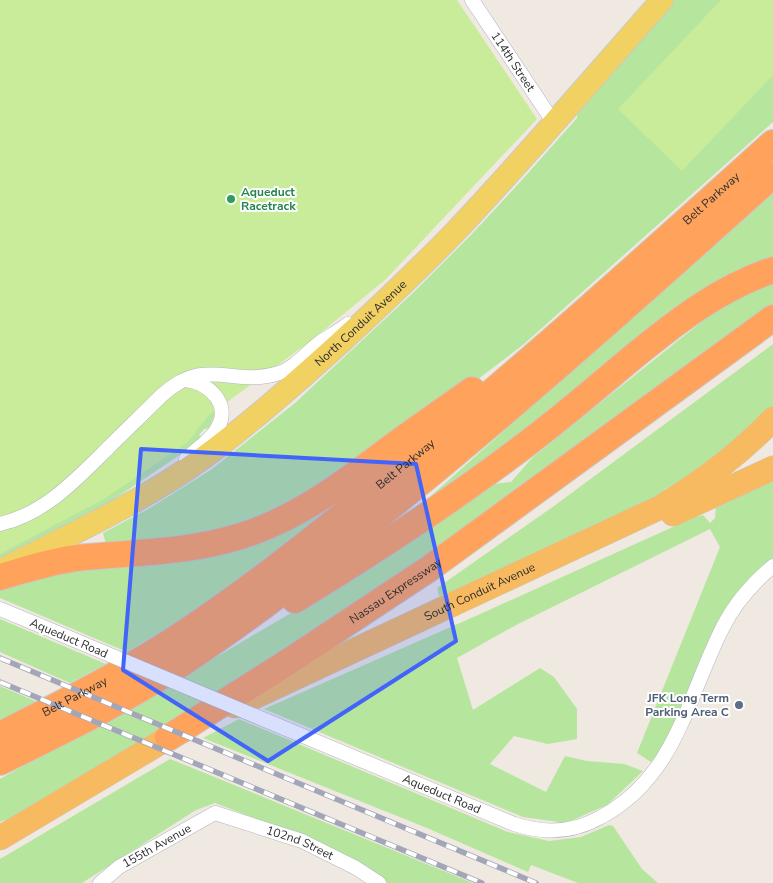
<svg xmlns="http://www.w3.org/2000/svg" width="773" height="883" viewBox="0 0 773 883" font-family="'Nunito Sans',sans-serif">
	<rect width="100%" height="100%" fill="#efe9e1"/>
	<g fill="#b6e59e">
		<polygon points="674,0 773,0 773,122 524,344 461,392 255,527 108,551 103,533 150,508 212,469 295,403 416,290 471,235 522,180 577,118 577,111"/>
		<polygon points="773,191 773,307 612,424 582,440 586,445 276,660 14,817 0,822 0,779 191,672 296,610 486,485 511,482 533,457 705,319 762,262 435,501 432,495"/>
		<polygon points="773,344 773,407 752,430 696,476 665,489 668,496 492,578 439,596 437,588 554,506"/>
		<polygon points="213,406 215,414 209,428 204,429 199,435 203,438 193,446 101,508 0,560 0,532"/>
		<polygon points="773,481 773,558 761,567 736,593 717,622 669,735 659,754 651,762 637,753 720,547 710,529 516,625 457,658 473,710 540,668 554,677 577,709 577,739 548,744 514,736 490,764 546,792 565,756 587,761 624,764 643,771 607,805 566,823 523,817 264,709 478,615 695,517 703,515 710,523 715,518 716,506"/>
		<polygon points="350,494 288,545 160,637 153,636 127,652 0,598 0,585 34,573 147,558"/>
		<polygon points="0,619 106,664 70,683 0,652"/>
		<polygon points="0,686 40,703 0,723"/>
		<polygon points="239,719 508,832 549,841 581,837 609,825 613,826 642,869 658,883 578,883 531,865 528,872 427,828 203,738"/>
		<polygon points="170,759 195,769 473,883 388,883 309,839 215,803 196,810 82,883 0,883 0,859"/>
	</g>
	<g fill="#c9ec9a">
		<polygon points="0,0 457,0 537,119 386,279 312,340 208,416 188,442 104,499 0,554"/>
		<polygon points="721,0 773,0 773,75 682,171 618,109"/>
	</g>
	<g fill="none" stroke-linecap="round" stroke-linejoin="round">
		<defs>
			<g id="minor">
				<path id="s1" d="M472,0l82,123"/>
				<path d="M186,459c9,-9 24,-18 31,-30 15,-25 -8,-46 -31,-49"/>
				<path d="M0,524c44,-10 76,-44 107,-75 18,-18 37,-36 55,-54 44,-40 71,-7 117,-22 17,-6 26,-19 40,-30 9,-6 20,-12 29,-19"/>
				<polyline points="0,609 41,626"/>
				<path id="s2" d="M284,728l230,96c30,10 59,9 87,-7 76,-41 86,-120 122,-190 12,-24 30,-44 50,-61"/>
				<path id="s3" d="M100,883l19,-16 96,-54 87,28 54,27 23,15"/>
			</g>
			<g id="primary">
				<path id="s4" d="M7,567c66,-34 135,-65 196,-109 48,-35 93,-75 137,-115 39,-36 77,-72 114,-110 72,-76 139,-155 208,-233"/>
			</g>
			<g id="trunk">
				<polyline points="673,514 773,468"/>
				<path id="s5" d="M235,706l426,-199c41,-25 79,-53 112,-88"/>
				<polyline points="0,838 168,738 184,730"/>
			</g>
			<g id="motorway">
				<path d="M0,577c25,-7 51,-16 77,-19 58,-6 117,-5 173,-25 52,-18 95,-51 139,-84 27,-20 55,-39 83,-59"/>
				<path d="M295,600c85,-52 169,-107 247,-168 31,-24 61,-50 91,-75 43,-35 86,-69 140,-87"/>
				<path id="s6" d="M0,735c55,-28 111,-56 164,-89 74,-47 144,-103 212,-158 137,-110 267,-228 397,-345"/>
				<path id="s7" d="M168,738l123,-78 139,-92 343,-250"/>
				<path d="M0,762c61,-30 123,-60 181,-98 80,-53 156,-113 230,-174 124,-101 243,-208 362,-315"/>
			</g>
		</defs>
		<use href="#minor" stroke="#b4b7c1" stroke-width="15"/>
		<use href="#primary" stroke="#c9c9c9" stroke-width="24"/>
		<use href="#trunk" stroke="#c9c9c9" stroke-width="25"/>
		<use href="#motorway" stroke="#c9c9c9" stroke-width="28"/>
		<use href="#minor" stroke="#fff" stroke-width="14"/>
		<use href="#primary" stroke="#f2d163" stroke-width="22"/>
		<use href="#trunk" stroke="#f8ba60" stroke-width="24"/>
		<use href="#motorway" stroke="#ffa35c" stroke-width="26"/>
		<defs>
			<g id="rail">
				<polyline points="0,658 536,883"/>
				<polyline points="0,682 482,883"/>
			</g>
		</defs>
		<use href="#rail" stroke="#a3a6b8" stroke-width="5.5"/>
		<use href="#rail" stroke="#fff" stroke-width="4" stroke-dasharray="11" stroke-linecap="butt"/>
		<defs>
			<polyline id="minor-bridge" points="41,626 284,728"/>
		</defs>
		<use href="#minor-bridge" stroke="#b4b7c1" stroke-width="15" stroke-linecap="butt"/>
		<use href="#minor-bridge" stroke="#fff" stroke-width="14"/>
	</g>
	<path fill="#4264fb" fill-opacity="0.2" stroke="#4264fb" stroke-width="4" stroke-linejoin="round" d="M141,449l275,15 40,177 -188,120 -145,-91z"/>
	<circle fill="#2e9e5b" stroke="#fff" stroke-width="2" cx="231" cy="199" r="5"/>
	<circle fill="#5c6f8a" stroke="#fff" stroke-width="2" cx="739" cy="705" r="5"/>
	<g text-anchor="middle" stroke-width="4" stroke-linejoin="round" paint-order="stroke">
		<g font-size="12" fill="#2e2e2e" stroke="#fff">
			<text dy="4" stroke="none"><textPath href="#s1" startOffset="74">114th Street</textPath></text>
			<text dy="4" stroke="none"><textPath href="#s6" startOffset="894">Belt Parkway</textPath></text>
			<text dy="4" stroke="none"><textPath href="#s4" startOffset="432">North Conduit Avenue</textPath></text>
			<text dy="4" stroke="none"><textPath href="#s6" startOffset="489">Belt Parkway</textPath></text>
			<text dy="4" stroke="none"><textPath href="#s7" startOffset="271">Nassau Expressway</textPath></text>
			<text dy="4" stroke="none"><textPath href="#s5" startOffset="270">South Conduit Avenue</textPath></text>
			<text transform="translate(69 638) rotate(23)" y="4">Aqueduct Road</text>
			<text dy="4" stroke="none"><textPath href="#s6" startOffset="84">Belt Parkway</textPath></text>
			<text dy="4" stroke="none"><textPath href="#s2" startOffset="171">Aqueduct Road</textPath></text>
			<text dy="4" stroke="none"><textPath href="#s3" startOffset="225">102nd Street</textPath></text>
			<text dy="4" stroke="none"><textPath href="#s3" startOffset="68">155th Avenue</textPath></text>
		</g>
		<g font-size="12" font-weight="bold" fill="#27864d" stroke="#fff" text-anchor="start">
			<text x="241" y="196">Aqueduct<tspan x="241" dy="14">Racetrack</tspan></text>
		</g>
		<g font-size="12" font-weight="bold" fill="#4e5e75" stroke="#fff" text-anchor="end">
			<text x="729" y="702">JFK Long Term<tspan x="729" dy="14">Parking Area C</tspan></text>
		</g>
	</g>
</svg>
